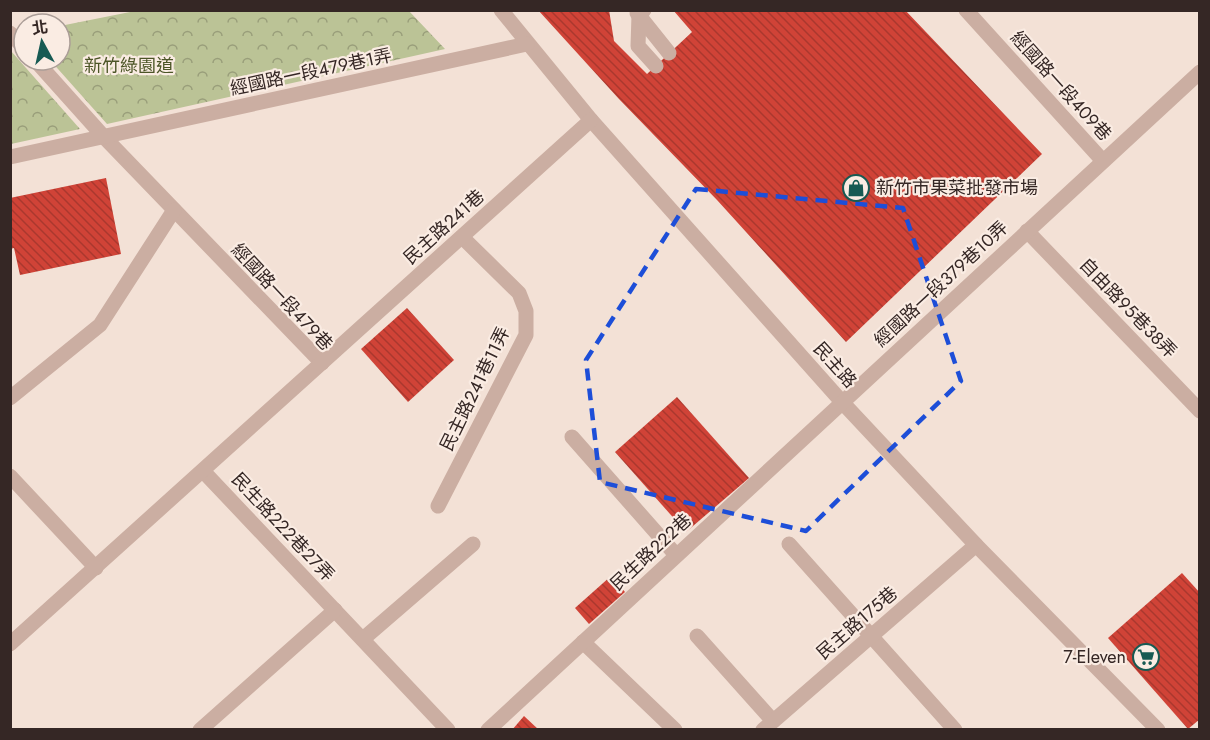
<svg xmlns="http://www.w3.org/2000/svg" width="1210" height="740" viewBox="0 0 1210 740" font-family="Jost,'Noto Sans TC',sans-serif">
	<defs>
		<pattern id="forest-crowns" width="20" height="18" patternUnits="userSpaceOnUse" patternTransform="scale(1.5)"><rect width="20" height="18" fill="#bbc396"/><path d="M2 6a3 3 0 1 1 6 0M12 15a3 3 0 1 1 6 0" fill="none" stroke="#999e7a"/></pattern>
		<pattern id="building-back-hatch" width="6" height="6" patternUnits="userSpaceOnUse" patternTransform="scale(1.5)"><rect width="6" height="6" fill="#d04337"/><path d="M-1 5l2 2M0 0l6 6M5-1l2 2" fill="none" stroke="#aa382e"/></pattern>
	</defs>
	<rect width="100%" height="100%" fill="#f3e1d6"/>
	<g fill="url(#forest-crowns)">
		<polygon points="140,10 409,11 445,49 107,124 50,60 60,60 60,26"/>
		<polygon points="10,51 11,51 80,129 11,144"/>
	</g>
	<g fill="url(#building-back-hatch)">
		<polygon points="538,10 609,10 614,41 647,74 692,32 673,10 905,10 1042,154 846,342 717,200 619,99"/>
		<polygon points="106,178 121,254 20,275 14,248 10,249 10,198"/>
		<polygon points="407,308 454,360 408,402 361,349"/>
		<polygon points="677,397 749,478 686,532 615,452"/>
		<polygon points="1182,573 1200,593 1200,719 1188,729 1108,638"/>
		<polygon points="611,576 625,592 589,624 575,608"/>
		<polygon points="524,716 539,730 512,730"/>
	</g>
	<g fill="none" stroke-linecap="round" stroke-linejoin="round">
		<g stroke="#cbaea2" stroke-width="15">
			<polyline points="501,10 591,120 842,402 976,545 1158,730"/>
			<polyline points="644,10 639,15 638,46 656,66"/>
			<polyline points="966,10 1103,161"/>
			<polyline points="637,13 669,53"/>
			<polyline points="10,33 24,48"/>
			<polyline points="35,60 104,137 322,363"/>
			<polyline points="10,157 527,44"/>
			<polyline points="1027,231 1200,411"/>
			<polyline points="10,398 100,325 174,210"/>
			<polyline points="572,437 676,555"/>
			<polyline points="203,471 448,730"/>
			<polyline points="10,476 96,568"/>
			<polyline points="438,506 526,335 526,311 519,293 462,237"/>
			<polyline points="789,544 955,730"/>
			<polyline points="697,636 773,721"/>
			<polyline points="363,639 473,544"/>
			<polyline points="583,642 675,730"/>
			<polyline points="10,644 591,120"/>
			<polyline points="200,730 335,610"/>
			<polyline points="488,730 1200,72"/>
			<polyline points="763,730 976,545"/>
		</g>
	</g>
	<path fill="none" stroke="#1d4ed8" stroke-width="4.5" stroke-dasharray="12 8" stroke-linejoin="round" d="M696,189l207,19 58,173 -155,150 -206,-49 -14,-122z"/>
	<defs>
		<symbol id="shop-ring" viewBox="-11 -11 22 22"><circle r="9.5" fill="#faece3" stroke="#175a53" stroke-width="1.5"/><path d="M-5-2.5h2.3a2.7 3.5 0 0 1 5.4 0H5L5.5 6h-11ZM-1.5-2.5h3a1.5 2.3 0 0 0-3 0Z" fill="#175a53"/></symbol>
		<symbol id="supermarket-ring" viewBox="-11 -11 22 22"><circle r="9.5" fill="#faece3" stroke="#175a53" stroke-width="1.5"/><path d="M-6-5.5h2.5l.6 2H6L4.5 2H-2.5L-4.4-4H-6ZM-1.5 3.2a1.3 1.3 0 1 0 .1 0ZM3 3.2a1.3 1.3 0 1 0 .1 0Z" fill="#175a53"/></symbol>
	</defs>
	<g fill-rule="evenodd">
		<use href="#shop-ring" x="841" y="173" width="30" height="30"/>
		<use href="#supermarket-ring" x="1131" y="642" width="30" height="30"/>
	</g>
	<g text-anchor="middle" stroke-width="4.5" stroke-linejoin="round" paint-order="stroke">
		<g font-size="18" fill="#4c5527" stroke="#faece3">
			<text x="129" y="72">新竹綠園道</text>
		</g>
		<g font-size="18" fill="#352725" stroke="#faece3">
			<text transform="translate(311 72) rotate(-12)" y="6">經國路一段479巷1弄</text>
			<text transform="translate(1061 86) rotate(48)" y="6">經國路一段409巷</text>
			<text transform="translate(444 227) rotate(-42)" y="6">民主路241巷</text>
			<text transform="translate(941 284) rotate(-43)" y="6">經國路一段379巷10弄</text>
			<text transform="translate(282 297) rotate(47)" y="6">經國路一段479巷</text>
			<text transform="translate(1128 308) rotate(46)" y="6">自由路95巷38弄</text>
			<text transform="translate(835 365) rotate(48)" y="6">民主路</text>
			<text transform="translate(475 389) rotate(-64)" y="6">民主路241巷11弄</text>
			<text transform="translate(283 527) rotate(47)" y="6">民生路222巷27弄</text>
			<text transform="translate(651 552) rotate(-43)" y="6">民生路222巷</text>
			<text transform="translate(857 623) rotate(-41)" y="6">民主路175巷</text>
		</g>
		<g font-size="18" fill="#352725" stroke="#faece3" text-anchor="start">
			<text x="876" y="194">新竹市果菜批發市場</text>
			<text x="1126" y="663" text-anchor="end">7-Eleven</text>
		</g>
	</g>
	<rect width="1210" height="740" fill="none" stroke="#352725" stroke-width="24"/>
	<g transform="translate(42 42) rotate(352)"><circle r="28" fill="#faece3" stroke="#ab9d97" stroke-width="1.5"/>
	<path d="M0-4.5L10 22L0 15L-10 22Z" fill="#175a53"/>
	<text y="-9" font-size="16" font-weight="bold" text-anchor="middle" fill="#352725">北</text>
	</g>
</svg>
